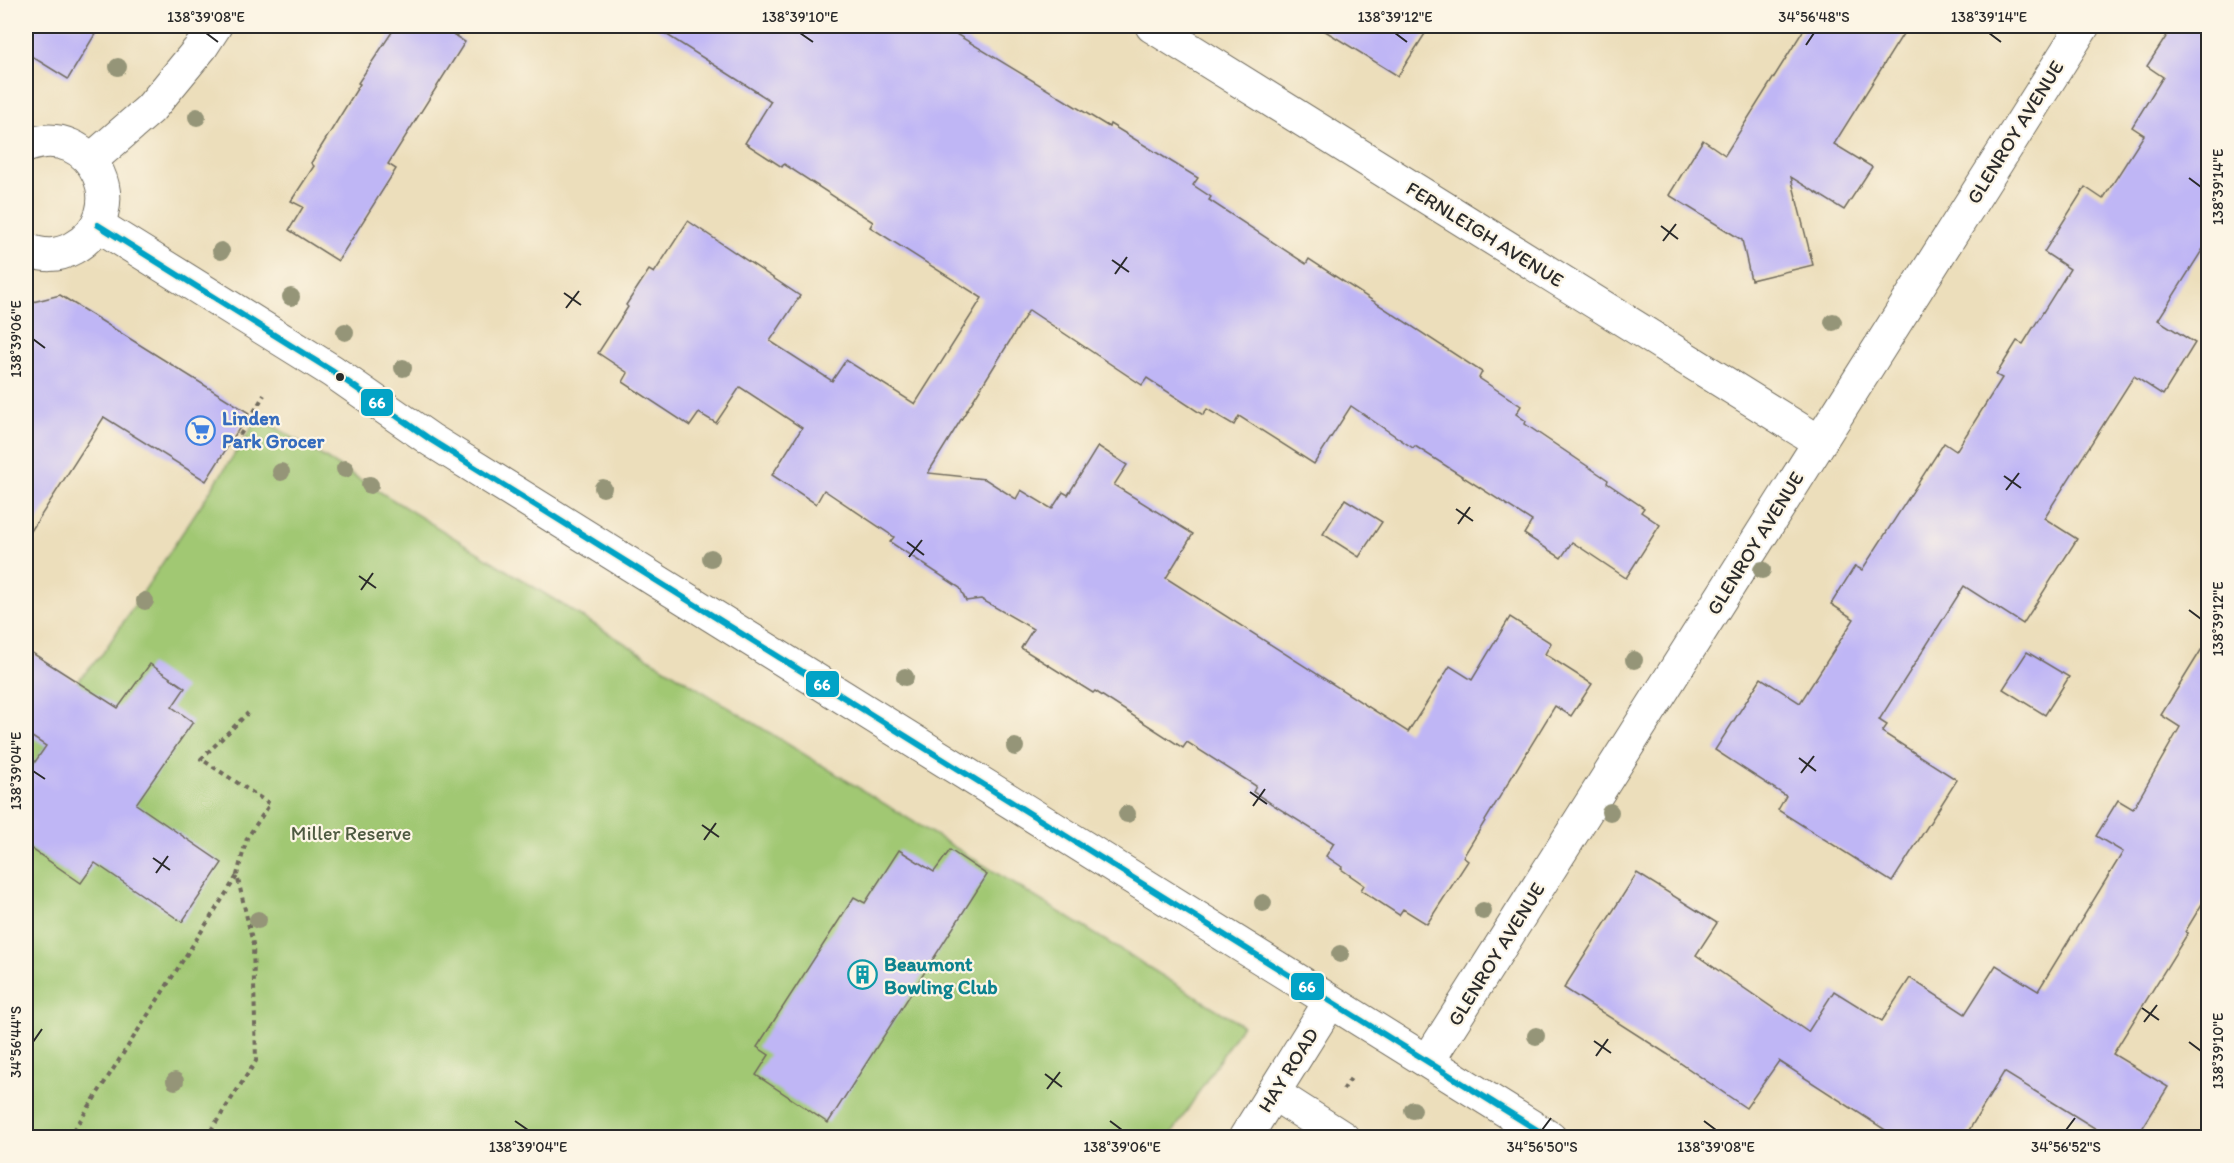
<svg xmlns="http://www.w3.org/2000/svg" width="2234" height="1163" viewBox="0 0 2234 1163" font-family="Itim,sans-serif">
	<rect width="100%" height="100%" fill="#fcf5e5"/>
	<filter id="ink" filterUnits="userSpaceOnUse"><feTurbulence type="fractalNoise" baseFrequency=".0167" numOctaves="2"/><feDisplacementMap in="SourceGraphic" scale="12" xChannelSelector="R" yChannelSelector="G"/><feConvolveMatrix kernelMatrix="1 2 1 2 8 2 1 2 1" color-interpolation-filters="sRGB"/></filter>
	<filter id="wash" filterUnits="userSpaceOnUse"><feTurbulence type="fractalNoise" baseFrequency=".008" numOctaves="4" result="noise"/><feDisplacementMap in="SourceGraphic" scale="24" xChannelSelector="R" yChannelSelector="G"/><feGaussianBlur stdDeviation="1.35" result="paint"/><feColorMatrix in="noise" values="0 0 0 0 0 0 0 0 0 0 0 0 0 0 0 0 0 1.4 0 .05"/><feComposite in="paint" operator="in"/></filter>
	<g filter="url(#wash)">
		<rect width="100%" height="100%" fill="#ecdebb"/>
		<polygon fill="#a1c873" stroke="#667a4f" stroke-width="1.5" points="259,417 1242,1025 1170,1137 26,1137 26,738 103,653"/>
		<g id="blocks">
			<g fill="#bfb6f5">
				<polygon points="26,26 100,26 68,79 26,53"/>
				<polygon points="396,26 440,26 465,42 388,164 396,169 338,261 289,230 303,207 291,201 314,166 311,163 360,84 358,83"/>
				<polygon points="653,26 943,26 1109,127 1110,124 1198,178 1193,185 1211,197 1209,200 1306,264 1309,259 1482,372 1479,378 1521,406 1516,414 1526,421 1525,424 1608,480 1607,483 1644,508 1641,512 1660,525 1626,578 1572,542 1561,558 1524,534 1532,521 1415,446 1413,448 1351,406 1314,464 1239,416 1234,425 1207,409 1203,415 1147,378 1142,385 1029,310 928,473 985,479 1016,499 1021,490 1052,509 1063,492 1068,495 1098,446 1127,465 1114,485 1193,534 1166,578 1408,732 1450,666 1472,680 1510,617 1551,643 1545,654 1592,684 1571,716 1555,706 1463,857 1468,861 1427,924 1403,909 1399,915 1361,890 1364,885 1341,869 1342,867 1326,856 1334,843 1253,792 1256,786 1187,742 1183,748 1095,691 1093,693 1021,648 1033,629 981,599 966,601 960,588 890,542 894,537 824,490 816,504 772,475 802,428 740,387 716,423 699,413 690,426 623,382 628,373 598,353 628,307 626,305 649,270 654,273 688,221 800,296 770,341 832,381 846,360 915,404 982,298 870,227 873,222 784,164 782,167 745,143 771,101"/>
				<polygon points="1317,26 1430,26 1398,76"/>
				<polygon points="1806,26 1908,26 1834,144 1872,167 1844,210 1791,177 1813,265 1751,280 1742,240 1669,195 1703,140 1725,155"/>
				<polygon points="2173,26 2208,26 2208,241 2158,320 2195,343 2163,395 2134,376 2044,518 2077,539 2023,624 1964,586 1879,720 1887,725 1882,732 1957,780 1892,882 1778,810 1786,796 1715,750 1761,678 1800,703 1854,619 1831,604 1855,566 1862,570 1944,443 1956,451 2002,378 1996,375 2017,341 2023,344 2070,269 2044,252 2085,187 2103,199 2144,135 2132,127 2163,77 2147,66"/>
				<polygon points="60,295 249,413 206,481 104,417 26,539 26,313 33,302"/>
				<polygon points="1345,499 1382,522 1359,557 1323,534"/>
				<polygon points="2208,639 2208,894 2185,932 2188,933 2113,1054 2168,1087 2137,1137 2109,1137 2004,1072 1965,1137 1896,1137 1779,1061 1746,1108 1667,1054 1564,988 1637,873 1717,923 1696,955 1808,1032 1834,991 1882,1021 1910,978 1965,1014 1996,965 2038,991 2123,852 2096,836 2118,800 2133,809 2180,727 2161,715"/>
				<polygon points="26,649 118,708 150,664 185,688 172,707 193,722 136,804 222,863 182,922 95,863 81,883 26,845 26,775 46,746 26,733"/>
				<polygon points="2027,652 2069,677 2045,715 2003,689"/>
				<polygon points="899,850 934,872 950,850 987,875 828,1123 756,1075 769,1055 757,1047 854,897 865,903"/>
			</g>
		</g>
	</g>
	<g filter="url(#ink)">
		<use href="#blocks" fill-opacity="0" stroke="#6f6a5d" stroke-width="1.5"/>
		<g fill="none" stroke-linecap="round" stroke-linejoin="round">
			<defs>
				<g id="minor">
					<polyline points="1152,26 1818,441"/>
					<path d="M26,146c67,-27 110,67 47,102 -16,9 -30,8 -47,2"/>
					<polyline points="91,160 150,109 202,46 215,26"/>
					<polyline points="98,225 332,371 431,440 1550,1138"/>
					<polyline points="1428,1061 2083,26"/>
					<polyline points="1273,1093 1343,1138"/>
					<polyline points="1245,1138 1330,1002"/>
				</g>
			</defs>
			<use href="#minor" stroke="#6f6a5d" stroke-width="35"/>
			<g stroke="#6f6a5d" stroke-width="4" stroke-dasharray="4.5 4.5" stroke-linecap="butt">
				<polyline points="240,435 264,395"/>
				<polyline points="1343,1090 1351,1078"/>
				<polyline points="69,1138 237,876"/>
				<polyline points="206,1138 256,1061 253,944 237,875 247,838 270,804 201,759 248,713"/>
			</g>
			<use href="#minor" stroke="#fff" stroke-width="33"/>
			<defs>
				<polyline id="bus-1" points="98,225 332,371 431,440 1550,1138"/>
			</defs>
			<use href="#bus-1" stroke="#fcf5e5" stroke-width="10"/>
			<use href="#bus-1" stroke="#02a3c6" stroke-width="6"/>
		</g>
		<g fill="#959578">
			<circle cx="118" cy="67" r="9"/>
			<circle cx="197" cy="117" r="9"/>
			<circle cx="221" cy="251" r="9"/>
			<circle cx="291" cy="297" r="9"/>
			<circle cx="1833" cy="322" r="9"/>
			<circle cx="345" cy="332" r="9"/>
			<circle cx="403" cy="368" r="9"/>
			<circle cx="345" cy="469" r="9"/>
			<circle cx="281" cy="472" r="9"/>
			<circle cx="370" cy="485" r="9"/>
			<circle cx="603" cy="488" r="9"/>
			<circle cx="711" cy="558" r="9"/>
			<circle cx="1762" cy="570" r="9"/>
			<circle cx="145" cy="601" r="9"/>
			<circle cx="1634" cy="660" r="9"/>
			<circle cx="905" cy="677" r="9"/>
			<circle cx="1015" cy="747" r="9"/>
			<circle cx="1610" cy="812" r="9"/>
			<circle cx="1127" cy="814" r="9"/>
			<circle cx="1263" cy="903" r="9"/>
			<circle cx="1483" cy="911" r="9"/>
			<circle cx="258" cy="920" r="9"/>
			<circle cx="1340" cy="954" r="9"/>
			<circle cx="1536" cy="1036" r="9"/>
			<circle cx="175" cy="1081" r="9"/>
			<circle cx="1413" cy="1110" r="9"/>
		</g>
	</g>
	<path fill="none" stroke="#2b2b2b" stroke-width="2" d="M206,33l12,9M800,33l13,9M1395,33l12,9M1989,33l12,9M1806,45l8,-12M2189,178l12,9M1661,226l17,13M1663,241l13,-17M1112,260l17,12M1115,274l12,-17M564,293l17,12M566,308l13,-17M33,339l12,9M2004,476l17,12M2006,490l13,-17M1456,509l17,12M1458,524l12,-17M907,542l17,13M909,557l13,-17M359,576l17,12M361,590l12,-17M2189,610l12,9M1799,758l17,13M33,771l12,8M1801,773l13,-17M1250,792l17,12M1253,806l12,-17M702,825l17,12M704,840l12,-17M153,858l17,12M156,873l12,-17M2142,1008l17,12M2144,1022l13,-17M1594,1041l17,12M33,1042l9,-13M2189,1042l12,9M1596,1056l12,-17M1045,1074l17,13M1047,1089l13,-17M515,1121l13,9M1110,1121l12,9M1704,1121l12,9M1542,1130l9,-12M2066,1130l9,-12"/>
	<defs>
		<symbol id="supermarket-ring" viewBox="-11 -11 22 22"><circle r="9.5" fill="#fcf5e5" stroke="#3f7fe0" stroke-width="1.5"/><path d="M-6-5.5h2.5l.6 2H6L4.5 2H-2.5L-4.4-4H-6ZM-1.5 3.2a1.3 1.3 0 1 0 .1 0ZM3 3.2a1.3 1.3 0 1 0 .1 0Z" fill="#3f7fe0"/></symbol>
		<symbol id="building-ring" viewBox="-11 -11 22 22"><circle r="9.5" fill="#fcf5e5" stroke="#0f9aa8" stroke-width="1.5"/><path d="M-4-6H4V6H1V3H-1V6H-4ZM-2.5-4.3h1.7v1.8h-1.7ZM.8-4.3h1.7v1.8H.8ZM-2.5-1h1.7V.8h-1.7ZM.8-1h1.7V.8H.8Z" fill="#0f9aa8"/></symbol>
	</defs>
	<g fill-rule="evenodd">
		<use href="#supermarket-ring" x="184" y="414" width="33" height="33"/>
		<use href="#building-ring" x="846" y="958" width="33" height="33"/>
	</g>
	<circle fill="#2b2b2b" stroke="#fcf5e5" stroke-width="2" cx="340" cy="377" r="5"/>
	<g text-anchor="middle" stroke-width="4.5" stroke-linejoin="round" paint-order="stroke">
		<g font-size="20" fill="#2b2b2b" stroke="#fcf5e5">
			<text transform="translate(2015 132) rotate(-58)" y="7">GLENROY AVENUE</text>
			<text transform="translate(1485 234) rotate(32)" y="7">FERNLEIGH AVENUE</text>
			<text transform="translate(1755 543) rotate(-58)" y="7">GLENROY AVENUE</text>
			<text transform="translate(1496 954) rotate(-58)" y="7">GLENROY AVENUE</text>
			<text transform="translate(1288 1070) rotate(-58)" y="7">HAY ROAD</text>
		</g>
		<g font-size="20" font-weight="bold" fill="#366cbe" stroke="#fcf5e5" text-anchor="start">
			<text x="222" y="425">Linden<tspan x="222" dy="23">Park Grocer</tspan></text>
		</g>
		<g font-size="20" fill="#4e5a41" stroke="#fcf5e5">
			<text x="351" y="840">Miller Reserve</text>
		</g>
		<g font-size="20" font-weight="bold" fill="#0d838f" stroke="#fcf5e5" text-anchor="start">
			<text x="884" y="971">Beaumont<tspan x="884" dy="23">Bowling Club</tspan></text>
		</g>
	</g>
	<g stroke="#fcf5e5" stroke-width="2">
		<rect x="360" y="388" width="34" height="29" rx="6" fill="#02a3c6"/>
		<rect x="805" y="670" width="35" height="28" rx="6" fill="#02a3c6"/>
		<rect x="1290" y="972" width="35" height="29" rx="6" fill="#02a3c6"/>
	</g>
	<g font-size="16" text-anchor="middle" font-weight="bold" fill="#fff">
		<text x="377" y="408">66</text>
		<text x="822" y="690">66</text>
		<text x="1307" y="992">66</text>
	</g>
	<rect width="2234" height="1163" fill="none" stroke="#fcf5e5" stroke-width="66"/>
	<rect x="33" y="33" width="2168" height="1097" fill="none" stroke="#2b2b2b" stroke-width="2"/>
	<g font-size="15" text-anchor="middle" fill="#2b2b2b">
		<text x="206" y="22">138°39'08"E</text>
		<text x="800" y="22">138°39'10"E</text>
		<text x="1395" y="22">138°39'12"E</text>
		<text x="1814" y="22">34°56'48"S</text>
		<text x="1989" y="22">138°39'14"E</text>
		<text transform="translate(2218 187) rotate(-90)" y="5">138°39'14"E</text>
		<text transform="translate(16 339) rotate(-90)" y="5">138°39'06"E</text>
		<text transform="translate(2218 619) rotate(-90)" y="5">138°39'12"E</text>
		<text transform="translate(16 771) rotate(-90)" y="5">138°39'04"E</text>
		<text transform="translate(16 1042) rotate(-90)" y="5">34°56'44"S</text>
		<text transform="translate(2218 1051) rotate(-90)" y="5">138°39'10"E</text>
		<text x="528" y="1152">138°39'04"E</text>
		<text x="1122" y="1152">138°39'06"E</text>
		<text x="1542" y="1152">34°56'50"S</text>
		<text x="1716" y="1152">138°39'08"E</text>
		<text x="2066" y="1152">34°56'52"S</text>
	</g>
</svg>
